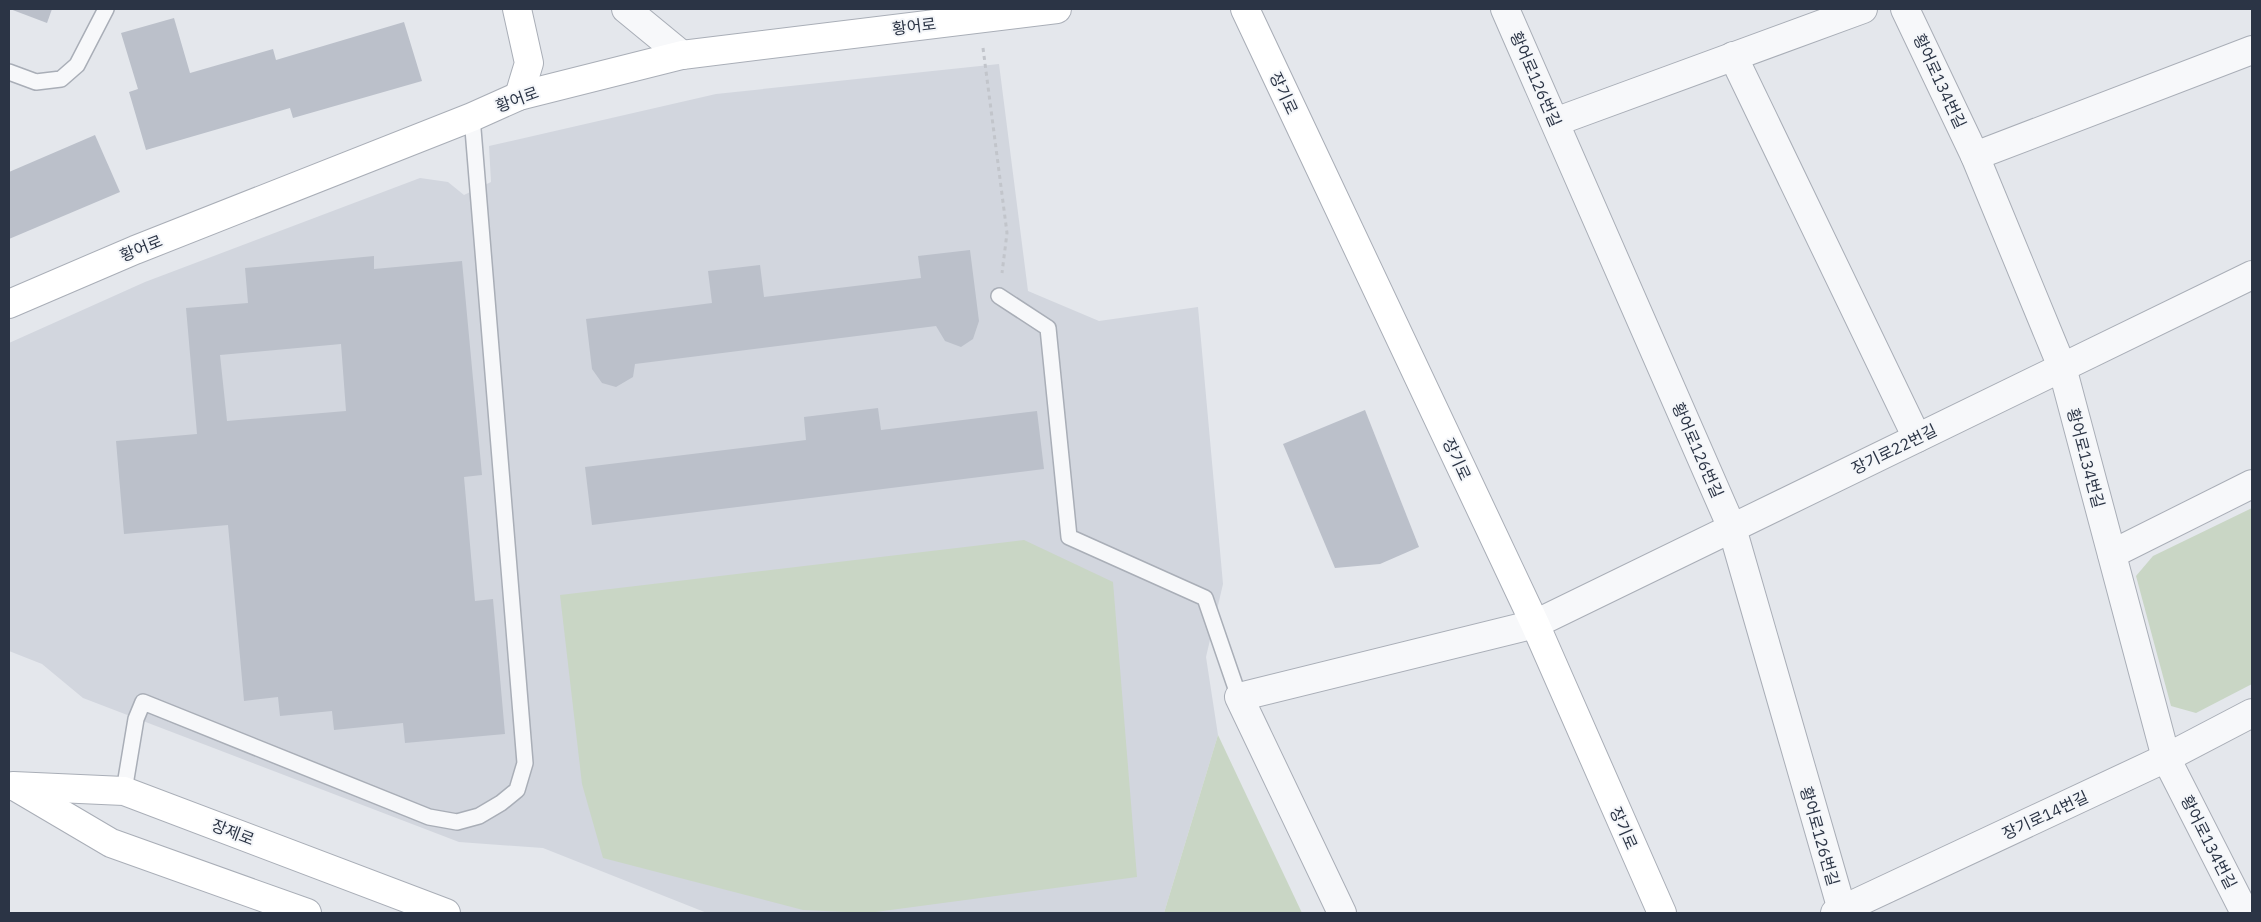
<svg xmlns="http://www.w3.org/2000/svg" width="2261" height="922" viewBox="0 0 2261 922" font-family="'IBM Plex Sans','Noto Sans KR',sans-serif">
	<rect width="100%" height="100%" fill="#e4e7ec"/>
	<polygon fill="#d2d6de" points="999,64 1028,291 1099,321 1198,307 1223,584 1206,657 1218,735 1164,913 707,913 543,848 459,842 83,698 42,664 9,651 9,343 145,282 420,178 448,182 464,195 491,182 489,146 716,94"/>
	<g fill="#c9d6c5">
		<polygon points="2252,508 2252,684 2196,713 2171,706 2136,576 2153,556"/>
		<polygon points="1024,540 1113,582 1137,877 868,913 803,910 603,858 582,784 560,595"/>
		<polygon points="1218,735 1302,913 1164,913"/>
	</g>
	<g fill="#bbc0ca" fill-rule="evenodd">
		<polygon points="10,9 52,9 47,23"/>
		<polygon points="174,18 190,73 273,49 276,60 404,22 422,81 293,118 290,108 146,150 129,92 138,89 121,33"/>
		<polygon points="95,135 120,192 9,239 9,172"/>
		<polygon points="970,250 979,321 973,339 961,347 945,341 936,326 635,364 633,377 616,387 602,383 592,369 586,319 712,303 708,271 760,265 764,297 921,278 918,256"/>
		<path d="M374,256v13l88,-8 20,214 -18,2 11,124 18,-2 12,135 -100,9 -2,-20 -69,7 -2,-19 -52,5 -2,-19 -34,4 -16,-176 -104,9 -8,-93 81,-7 -11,-126 62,-5 -3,-35zM341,344l5,67 -119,10 -7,-66z"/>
		<polygon points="878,408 881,430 1037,411 1044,469 592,525 585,467 806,440 804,417"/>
		<polygon points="1365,410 1419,547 1380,564 1335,568 1283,444"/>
	</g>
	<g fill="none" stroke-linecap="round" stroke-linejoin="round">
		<defs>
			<g id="lane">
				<polyline points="9,72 36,82 61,79 77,65 106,9"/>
				<polyline points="999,296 1048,328 1069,537 1205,598 1239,697"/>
				<polyline points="124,791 136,719 143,702 429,817 457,822 479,816 501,803 517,790 525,763 472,117"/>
			</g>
			<g id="street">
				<polyline points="626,9 682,55"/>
				<polyline points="1505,9 1732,528 1842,910"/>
				<polyline points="1905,9 1975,156 2062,367 2166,758 2245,913"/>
				<polyline points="1733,56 1917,438"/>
				<polyline points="1555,122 1863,9"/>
				<polyline points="1975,156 2252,50"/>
				<polyline points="2112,554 2252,484"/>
				<polyline points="1342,913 1239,697 1535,624 2252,275"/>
				<polyline points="1835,913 2166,758 2252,713"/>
			</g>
			<g id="secondary">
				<polyline points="517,9 529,63 519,96"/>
				<polyline points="1245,9 1535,624 1662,913"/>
				<polyline points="9,304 135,250 472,117 519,96 682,55 1057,9"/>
				<polyline points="13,786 124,791 446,913"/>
				<polyline points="16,787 111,843 307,913"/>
			</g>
		</defs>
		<use href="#lane" stroke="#a9aeb7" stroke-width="18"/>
		<use href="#street" stroke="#a9aeb7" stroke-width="30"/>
		<use href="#secondary" stroke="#a9aeb7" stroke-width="30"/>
		<polyline stroke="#c2c5cb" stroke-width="3" stroke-dasharray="4 4" stroke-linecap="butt" points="983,48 1007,233 1002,273"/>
		<use href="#lane" stroke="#f7f8fa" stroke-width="15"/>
		<use href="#street" stroke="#f7f8fa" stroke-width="28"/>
		<use href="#secondary" stroke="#fff" stroke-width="28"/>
	</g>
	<g text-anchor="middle" stroke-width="4" stroke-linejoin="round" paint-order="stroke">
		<g font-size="16" fill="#2b3445" stroke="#f4f6f9">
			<text transform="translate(914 26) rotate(-7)" y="6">황어로</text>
			<text transform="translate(1536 79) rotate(66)" y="6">황어로126번길</text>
			<text transform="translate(1940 81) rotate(65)" y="6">황어로134번길</text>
			<text transform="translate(1284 93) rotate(65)" y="6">장기로</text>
			<text transform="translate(517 99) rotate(-20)" y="6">황어로</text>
			<text transform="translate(141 248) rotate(-22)" y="6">황어로</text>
			<text transform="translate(1894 449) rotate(-26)" y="6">장기로22번길</text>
			<text transform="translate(1698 450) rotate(66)" y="6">황어로126번길</text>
			<text transform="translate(2086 458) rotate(75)" y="6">황어로134번길</text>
			<text transform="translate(1457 459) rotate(65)" y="6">장기로</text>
			<text transform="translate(2045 815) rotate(-25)" y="6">장기로14번길</text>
			<text transform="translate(1624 828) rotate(66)" y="6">장기로</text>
			<text transform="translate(233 832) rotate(21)" y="6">장제로</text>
			<text transform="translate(1820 836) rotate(74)" y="6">황어로126번길</text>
			<text transform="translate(2209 842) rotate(63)" y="6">황어로134번길</text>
		</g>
	</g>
	<rect width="2261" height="922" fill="none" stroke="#2b3445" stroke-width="20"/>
</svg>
